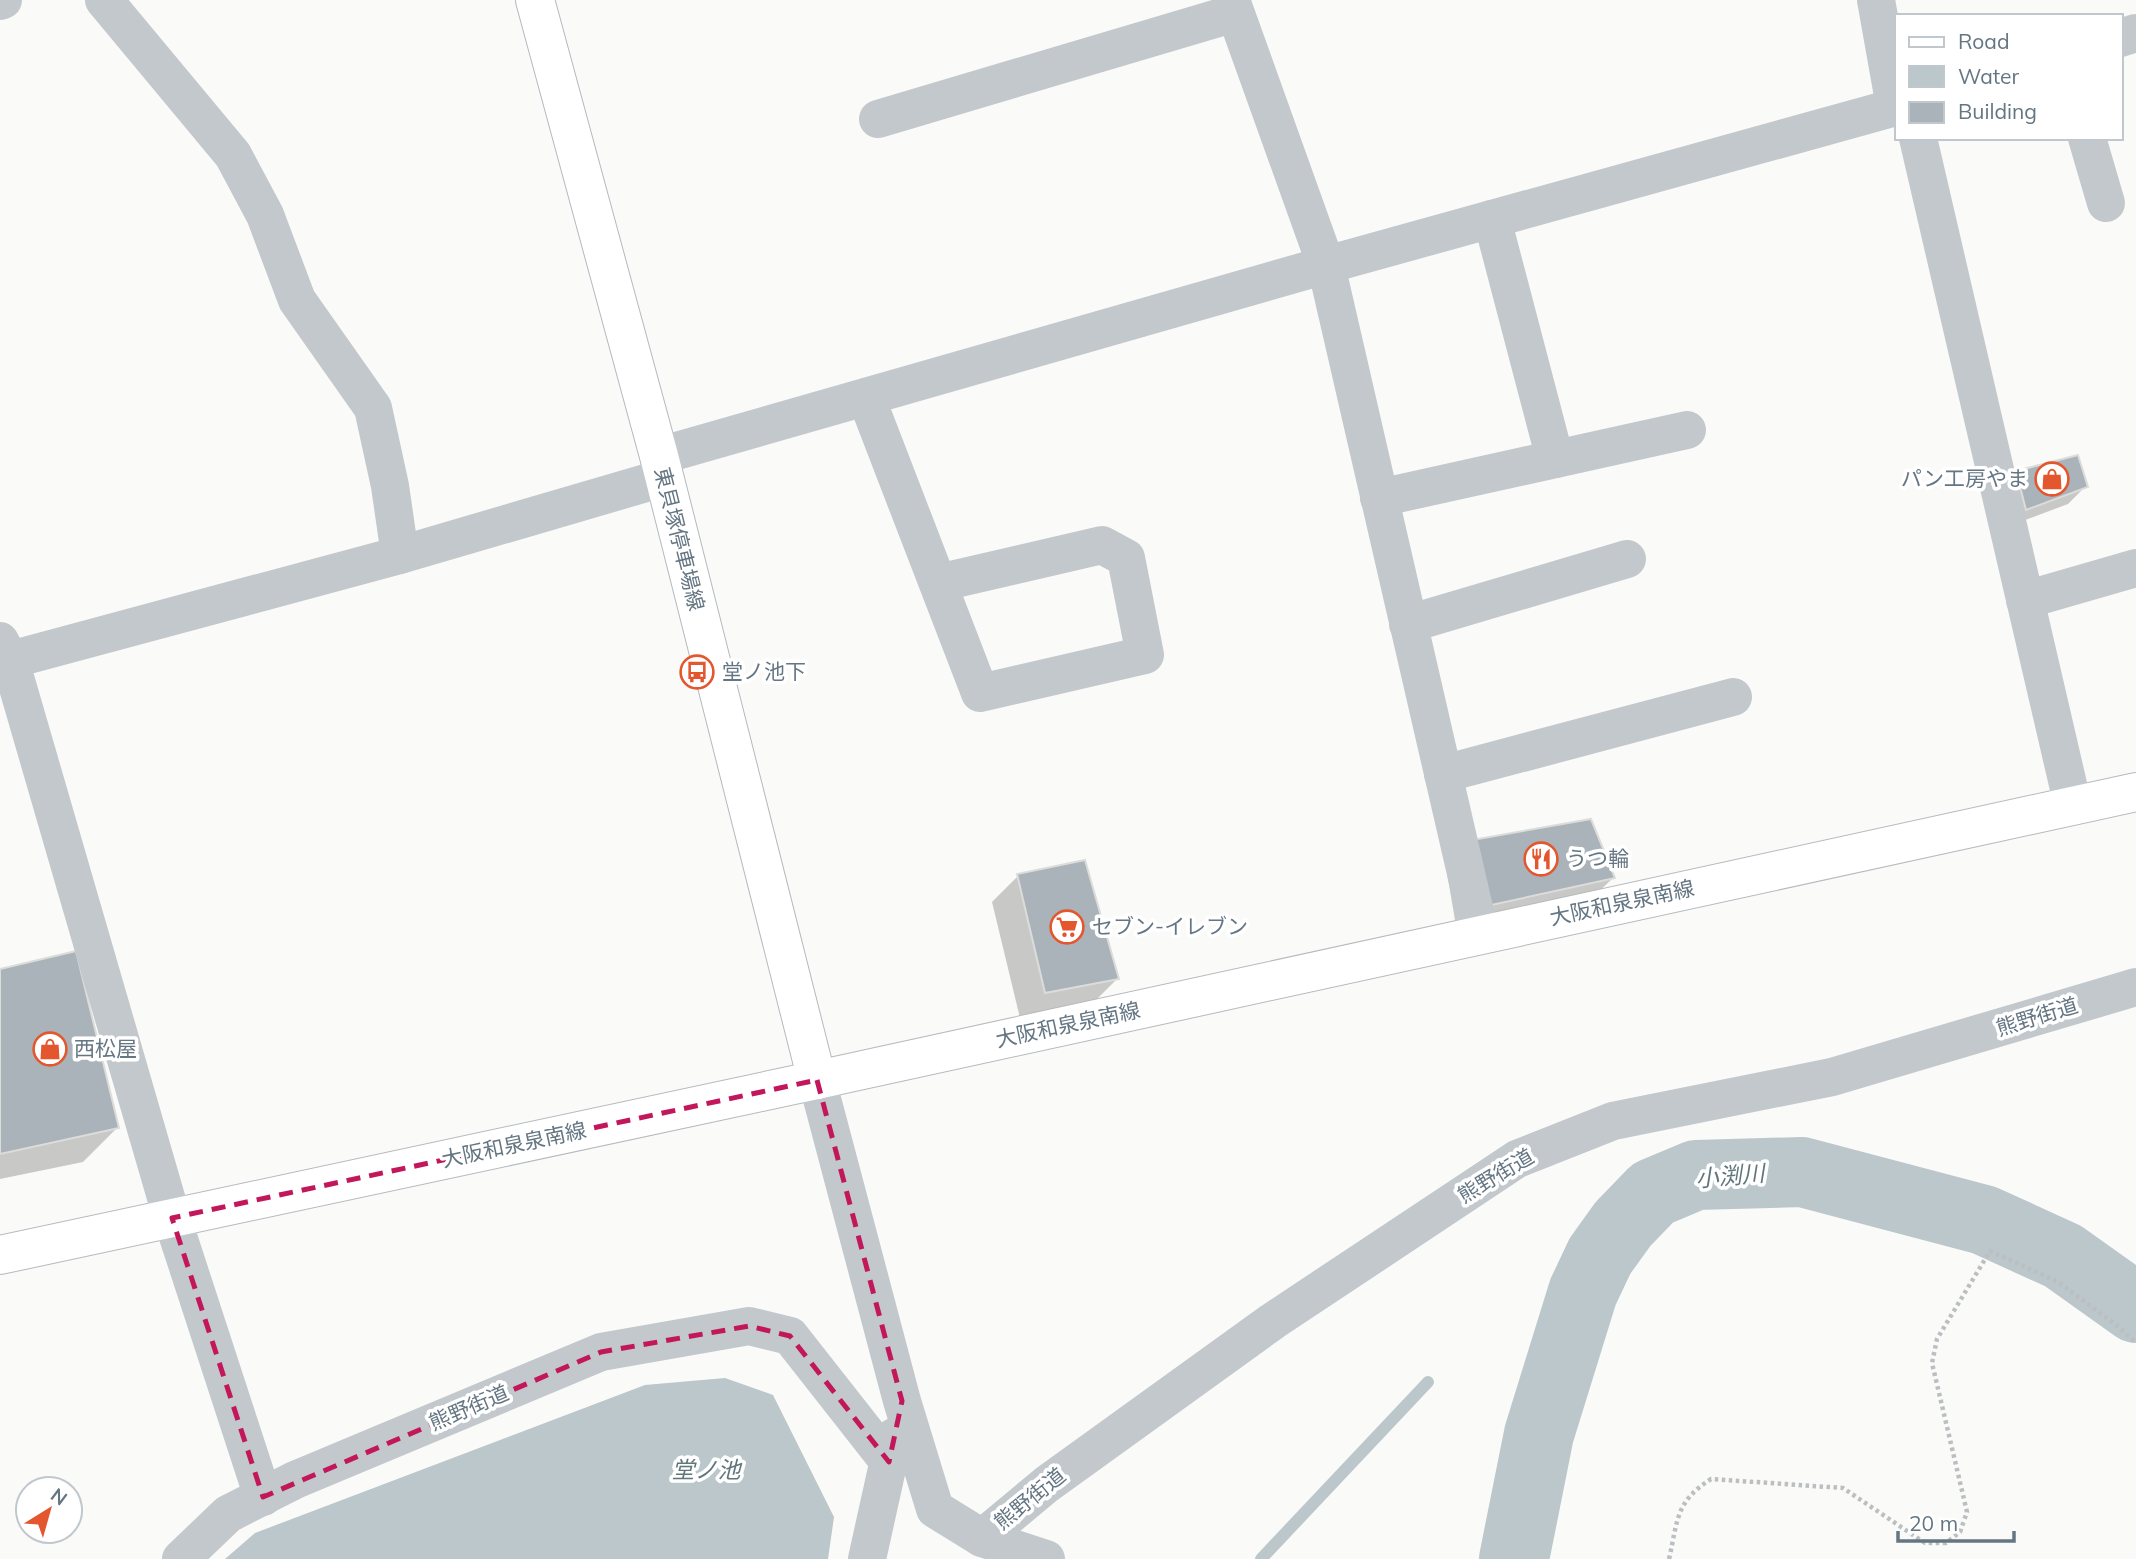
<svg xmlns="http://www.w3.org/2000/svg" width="2136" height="1559" viewBox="0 0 2136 1559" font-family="Mulish,'Noto Sans JP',sans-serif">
	<rect width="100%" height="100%" fill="#fafaf8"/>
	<polygon fill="#bbc7cb" points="725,1378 773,1395 834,1517 828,1559 225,1559 255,1533 645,1385"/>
	<g fill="#0003">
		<polygon points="2017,473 2086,486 2068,504 2009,526 1999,490"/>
		<polygon points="1446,867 1613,878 1587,903 1457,932"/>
		<polygon points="1018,876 1117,979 1091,1005 1020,1018 992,902"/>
		<polygon points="0,971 117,1128 83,1162 0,1179"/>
	</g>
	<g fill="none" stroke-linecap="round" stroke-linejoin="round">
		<polyline stroke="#bbc7cb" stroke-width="12" points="1261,1559 1428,1382"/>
		<polyline stroke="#bbc7cb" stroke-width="70" points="1514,1559 1539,1434 1583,1292 1600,1256 1623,1224 1653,1193 1696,1175 1802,1172 1984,1220 2063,1256 2136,1308"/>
	</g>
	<g fill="#aab3b9" stroke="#dcdcda" stroke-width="2">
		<polygon points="2078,455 2088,487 2026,510 2016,471"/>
		<polygon points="1591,819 1615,878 1482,907 1472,840"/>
		<polygon points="1085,860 1119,979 1045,993 1017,874"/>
		<polygon points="76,951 119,1128 0,1154 0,969"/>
	</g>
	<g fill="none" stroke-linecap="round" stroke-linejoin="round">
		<defs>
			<polyline id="secondary" points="535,0 659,456 817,1080"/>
			<polyline id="primary" points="0,1255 817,1080 2136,792"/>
		</defs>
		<use href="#secondary" stroke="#b3babf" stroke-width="40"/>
		<use href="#primary" stroke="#b5babe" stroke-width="40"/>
		<path stroke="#bbbfc2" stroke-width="4.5" stroke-dasharray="3.5 3.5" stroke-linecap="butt" d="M1669,1559c9,-39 6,-57 42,-80l132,9 82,55h21l14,-11 7,-20 -35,-149 5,-24 53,-88 68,31 61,45 17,16"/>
		<g stroke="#c3c8cc" stroke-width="38">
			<polyline points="104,0 233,155 265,215 297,300 373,408 390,486 400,555"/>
			<polyline points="1231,0 1326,265 1480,934"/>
			<polyline points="1876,0 1895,107"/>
			<polyline points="0,1 3,0"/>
			<polyline points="2120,38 2136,33"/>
			<polyline points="878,119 1235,13"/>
			<polyline points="1918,138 2073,806"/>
			<polyline points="2087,138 2106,203"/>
			<polyline points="1492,219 1555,459"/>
			<polyline points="866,397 980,693 1145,655 1126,558 1102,545 938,583"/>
			<polyline points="659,456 1326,265 1896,107"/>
			<polyline points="1379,498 1687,430"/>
			<polyline points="2025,600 2136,568"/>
			<polyline points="1408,624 1627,559"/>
			<polyline points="0,641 10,660 172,1218 263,1497"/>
			<polyline points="10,660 400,555 663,478"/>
			<polyline points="1443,774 1733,697"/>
			<polyline points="817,1080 902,1401 935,1509 982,1538 1046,1559"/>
			<polyline points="982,1538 1047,1484 1273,1321 1517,1159 1613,1121 1832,1077 2136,987"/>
			<polyline points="181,1559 228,1514 295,1480 601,1352 749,1326 790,1336 889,1462"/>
			<polyline points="867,1559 894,1437"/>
		</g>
		<use href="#secondary" stroke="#fff" stroke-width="38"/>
		<use href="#primary" stroke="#fff" stroke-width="38"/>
	</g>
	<path fill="none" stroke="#c2185b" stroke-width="5" stroke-dasharray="14 9" stroke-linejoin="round" d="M817,1080l85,321 -13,61 -99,-126 -41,-10 -148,26 -338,145 -91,-279z"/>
	<defs>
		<symbol id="shop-ring" viewBox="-11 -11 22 22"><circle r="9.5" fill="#fff" stroke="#e4572e" stroke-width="1.5"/><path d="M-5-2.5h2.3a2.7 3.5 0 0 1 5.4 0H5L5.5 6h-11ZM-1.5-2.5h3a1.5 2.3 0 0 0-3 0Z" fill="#e4572e"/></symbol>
		<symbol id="bus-ring" viewBox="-11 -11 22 22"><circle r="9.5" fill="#fff" stroke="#e4572e" stroke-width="1.5"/><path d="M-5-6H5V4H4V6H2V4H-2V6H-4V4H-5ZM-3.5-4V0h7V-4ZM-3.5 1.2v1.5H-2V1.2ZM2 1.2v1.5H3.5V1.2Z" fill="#e4572e"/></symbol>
		<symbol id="restaurant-ring" viewBox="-11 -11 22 22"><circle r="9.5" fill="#fff" stroke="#e4572e" stroke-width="1.5"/><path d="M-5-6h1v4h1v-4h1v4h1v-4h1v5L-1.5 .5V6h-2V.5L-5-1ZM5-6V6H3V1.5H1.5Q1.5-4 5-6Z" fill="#e4572e"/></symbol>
		<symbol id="supermarket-ring" viewBox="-11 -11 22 22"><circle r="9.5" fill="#fff" stroke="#e4572e" stroke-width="1.5"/><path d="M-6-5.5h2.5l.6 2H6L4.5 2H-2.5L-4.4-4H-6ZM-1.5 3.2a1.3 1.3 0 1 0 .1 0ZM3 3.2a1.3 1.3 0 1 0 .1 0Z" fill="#e4572e"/></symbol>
	</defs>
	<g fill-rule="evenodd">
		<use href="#shop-ring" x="2033" y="460" width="38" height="38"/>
		<use href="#bus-ring" x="678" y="653" width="38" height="38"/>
		<use href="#restaurant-ring" x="1522" y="840" width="38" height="38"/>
		<use href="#supermarket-ring" x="1048" y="908" width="38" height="38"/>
		<use href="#shop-ring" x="31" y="1030" width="38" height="38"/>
	</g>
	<g text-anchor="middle" stroke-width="7" stroke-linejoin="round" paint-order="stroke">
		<g font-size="21" fill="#657683" stroke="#fff" text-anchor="start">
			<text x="2028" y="486" text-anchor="end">パン工房やま</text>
			<text x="722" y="679">堂ノ池下</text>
			<text x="1566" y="866">うつ輪</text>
			<text x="1092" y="934">セブン-イレブン</text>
			<text x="74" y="1056">西松屋</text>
		</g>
		<g font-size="21" fill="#657683" stroke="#fff">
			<text transform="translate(679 539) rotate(76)" y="7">東貝塚停車場線</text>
			<text transform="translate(1622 903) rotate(-12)" y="7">大阪和泉泉南線</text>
			<text transform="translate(2037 1017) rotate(-17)" y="7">熊野街道</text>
			<text transform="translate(1068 1025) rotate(-12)" y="7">大阪和泉泉南線</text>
			<text transform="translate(514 1145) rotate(-12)" y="7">大阪和泉泉南線</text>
			<text transform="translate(1496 1176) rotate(-31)" y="7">熊野街道</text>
			<text transform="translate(469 1408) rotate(-23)" y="7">熊野街道</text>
			<text transform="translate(1030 1499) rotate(-39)" y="7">熊野街道</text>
		</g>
		<g font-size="23" font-style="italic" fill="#60757c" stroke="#fff">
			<text transform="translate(1730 1176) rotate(-5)" y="8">小渕川</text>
			<text x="706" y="1478">堂ノ池</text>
		</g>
	</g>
	<rect x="1895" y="14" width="228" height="126" fill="#ffffff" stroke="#c1c8cd" stroke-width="2"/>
	<rect x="1909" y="37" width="35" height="10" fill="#ffffff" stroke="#c1c8cd" stroke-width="2"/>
	<text x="1958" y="49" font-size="21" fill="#657683">Road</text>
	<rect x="1909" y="66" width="35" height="21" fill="#bbc7cb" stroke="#c1c8cd" stroke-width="2"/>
	<text x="1958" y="84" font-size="21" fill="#657683">Water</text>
	<rect x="1909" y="102" width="35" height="21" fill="#aab3b9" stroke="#c1c8cd" stroke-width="2"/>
	<text x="1958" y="119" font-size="21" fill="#657683">Building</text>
	<g transform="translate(49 1510) rotate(37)"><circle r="33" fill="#ffffff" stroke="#c1c8cd" stroke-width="2"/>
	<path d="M0-5L12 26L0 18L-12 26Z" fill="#e4572e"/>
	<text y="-10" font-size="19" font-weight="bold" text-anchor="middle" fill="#657683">N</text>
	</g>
	<path d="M1898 1531v10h116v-10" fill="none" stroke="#657683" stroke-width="3.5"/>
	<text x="1909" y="1531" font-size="21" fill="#657683" stroke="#ffffff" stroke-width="5" paint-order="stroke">20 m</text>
</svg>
